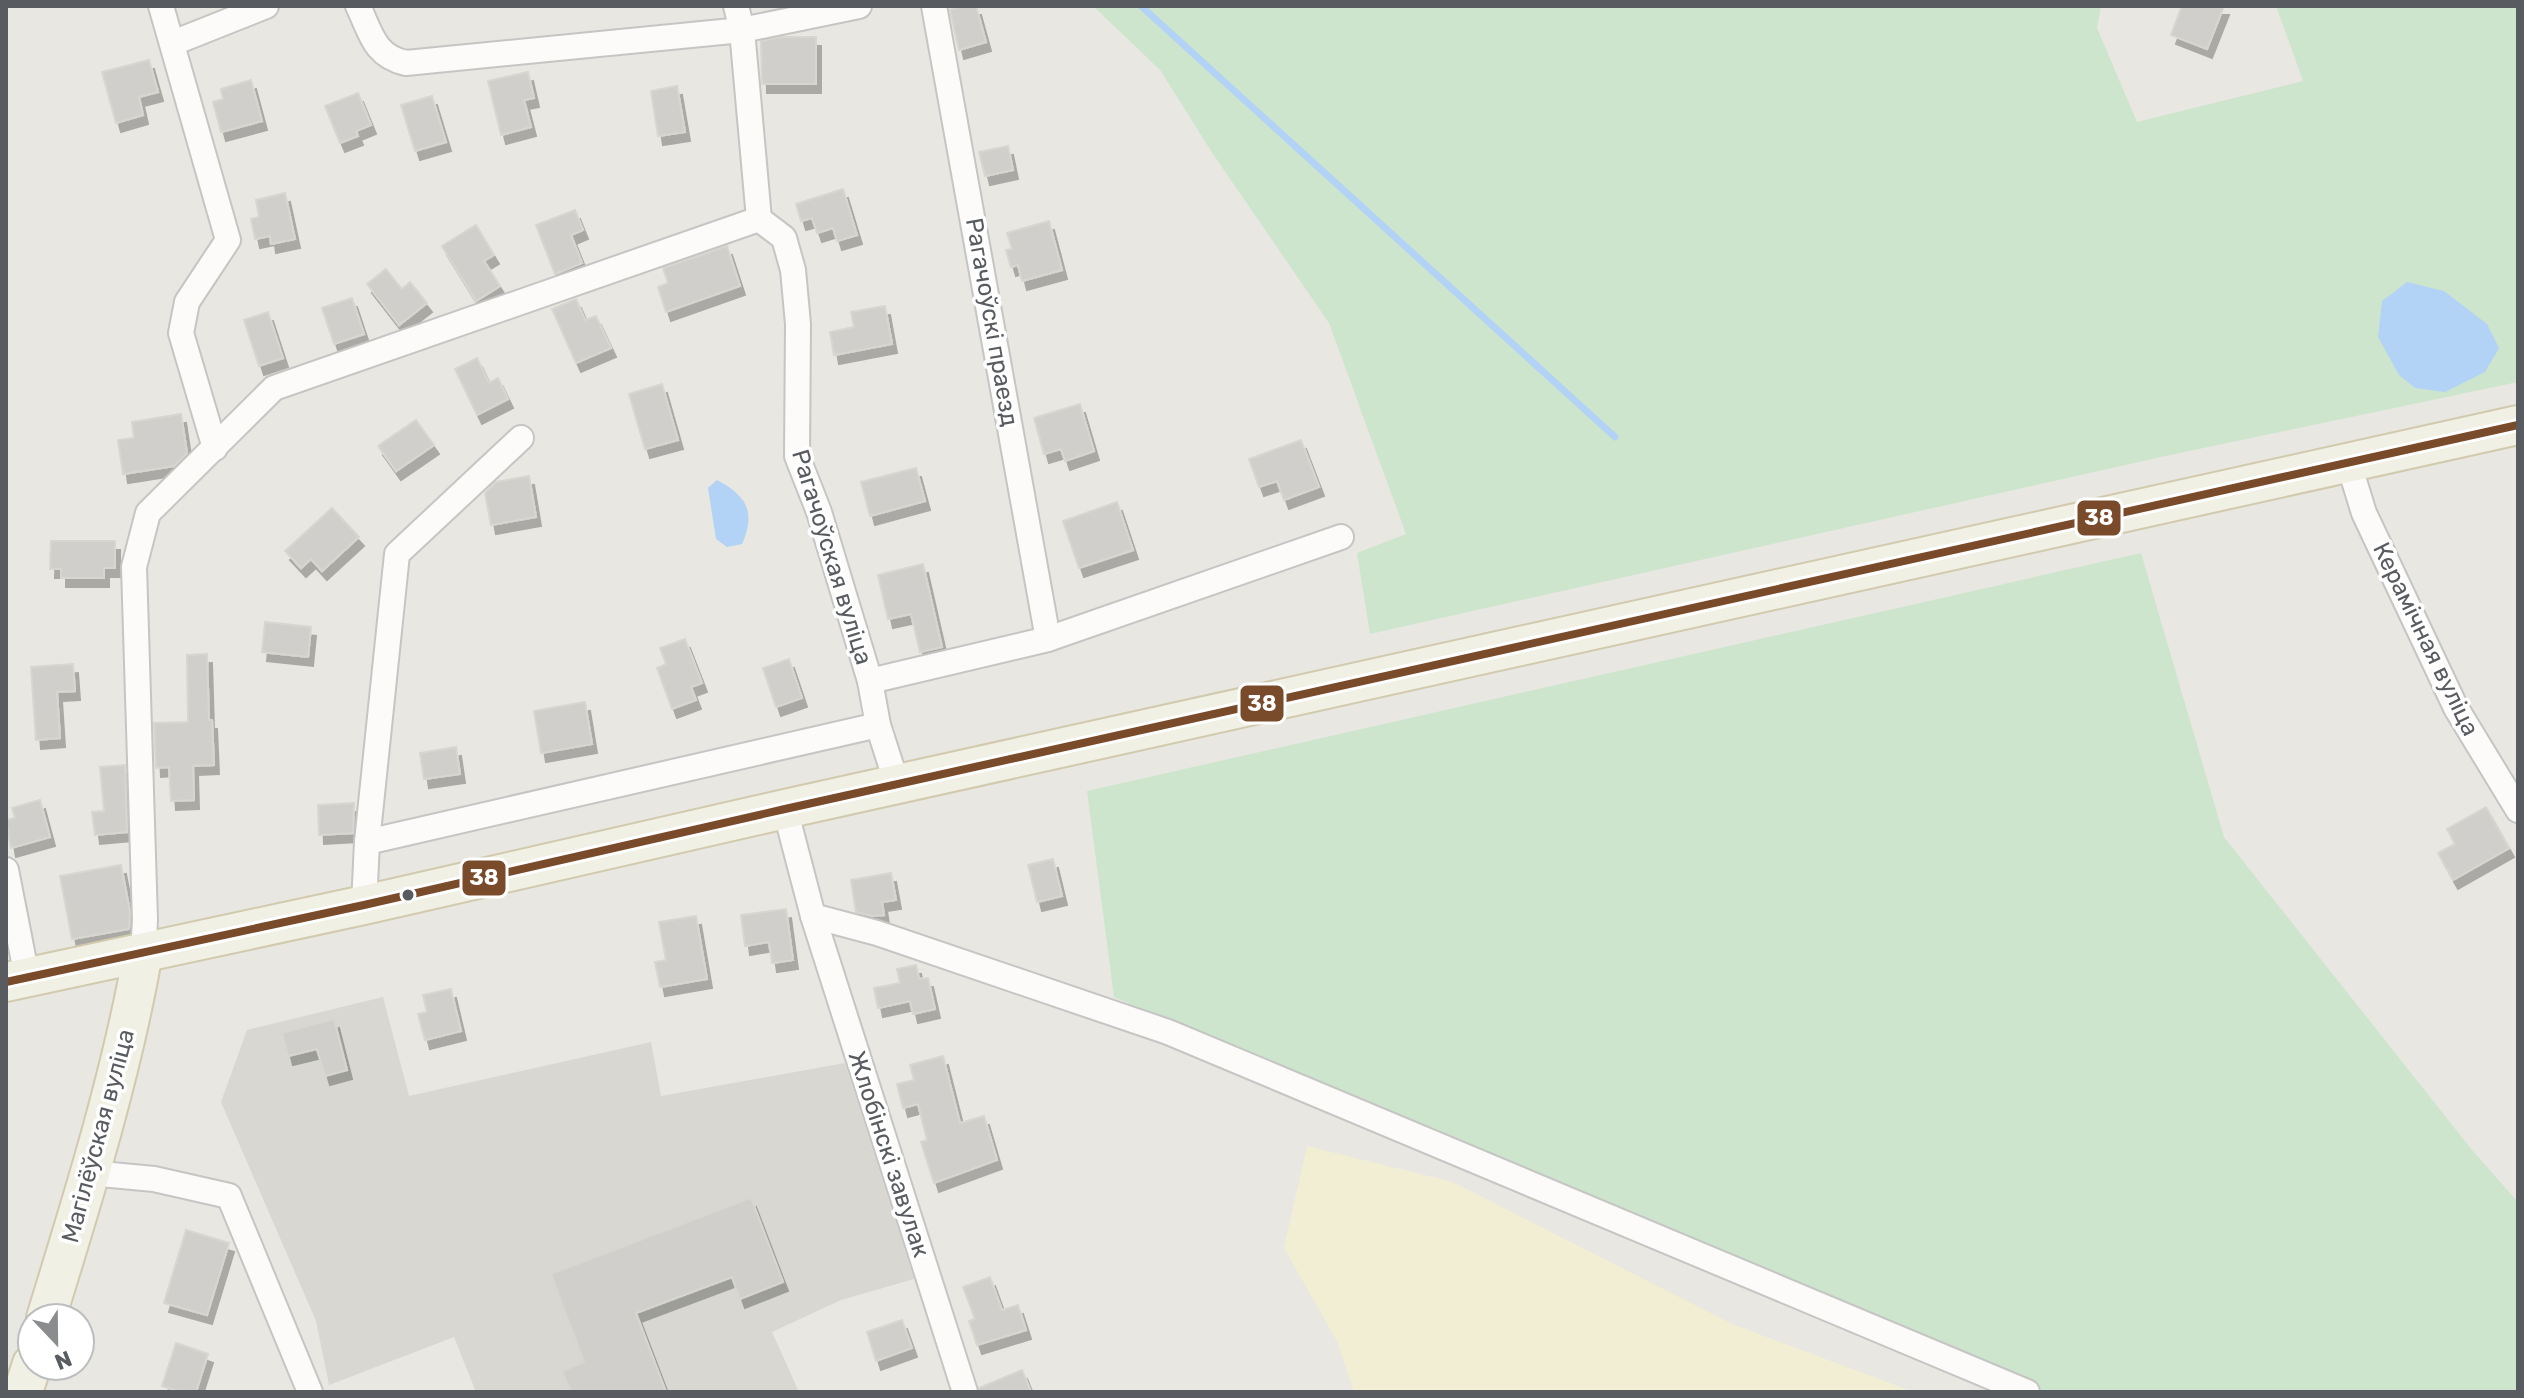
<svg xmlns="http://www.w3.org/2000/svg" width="2524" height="1398" viewBox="0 0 2524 1398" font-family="Rubik,sans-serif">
	<defs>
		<filter id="shadow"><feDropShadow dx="5" dy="9" stdDeviation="0" flood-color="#0004"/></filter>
	</defs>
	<rect width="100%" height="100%" fill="#e8e7e1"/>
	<polygon fill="#d8d7d1" points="383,997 409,1096 651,1042 661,1096 845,1063 914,1279 841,1300 772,1332 799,1392 476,1392 454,1337 329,1385 316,1321 221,1102 247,1030"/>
	<g fill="#cee5cd">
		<polygon points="1093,6 2101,6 2097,28 2137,122 2303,81 2276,6 2518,6 2518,382 2170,455 1370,634 1357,553 1406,534 1329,323 1213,154 1160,70"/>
		<polygon points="2141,553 2224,837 2472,1150 2518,1202 2518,1392 2033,1392 1905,1340 1114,997 1087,791"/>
	</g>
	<polygon fill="#f2eed4" points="1307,1146 1453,1182 1732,1324 1914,1392 1354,1392 1337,1341 1284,1248"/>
	<g fill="#b2d3f6">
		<polygon points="2407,282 2444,291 2487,324 2499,348 2485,372 2445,392 2415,388 2399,375 2378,337 2382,301"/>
		<path d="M717,480c30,16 39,32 25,64l-15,3 -11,-8 -8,-51z"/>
	</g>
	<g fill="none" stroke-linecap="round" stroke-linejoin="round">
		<polyline stroke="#b2d3f6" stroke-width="7" points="1141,6 1615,437"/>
	</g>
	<g fill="#d0cfcb" stroke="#d8d6d0" stroke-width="2" filter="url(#shadow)">
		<polygon points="963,6 976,6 986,42 959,50 950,10"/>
		<polygon points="2182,6 2224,6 2207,49 2171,35"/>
		<polygon points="781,37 816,37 816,84 762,84 761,41"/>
		<polygon points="149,60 158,92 139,97 143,115 116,123 102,72"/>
		<polygon points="528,72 534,98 524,100 531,127 501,135 488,81"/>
		<polygon points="251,80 262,121 221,132 213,102 223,99 221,89"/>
		<polygon points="677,86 685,132 658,136 651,91"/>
		<polygon points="358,93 371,125 356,131 358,136 340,143 325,106"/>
		<polygon points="432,96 446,142 415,151 401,105"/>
		<polygon points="1008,146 1013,170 985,176 979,152"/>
		<polygon points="843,189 857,235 837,241 833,228 817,233 812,218 801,221 796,204"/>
		<polygon points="285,193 295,239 271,244 270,236 255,239 251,219 259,217 256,200"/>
		<polygon points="575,210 583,230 571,235 582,263 555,274 536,225"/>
		<polygon points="1049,221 1062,270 1022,281 1018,265 1011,267 1006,250 1012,249 1007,233"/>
		<polygon points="476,225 494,255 484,261 500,286 476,301 442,246"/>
		<polygon points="727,246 740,286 666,312 658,287 668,283 663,268"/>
		<polygon points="386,269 402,289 410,282 427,303 399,325 367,284"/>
		<polygon points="352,298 364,334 334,344 322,308"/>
		<polygon points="576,299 585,320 596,316 611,348 576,363 552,309"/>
		<polygon points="885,306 892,344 834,355 830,332 854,327 851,312"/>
		<polygon points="268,312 283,358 259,366 244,320"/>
		<polygon points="477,358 489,383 498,378 508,399 477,415 455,369"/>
		<polygon points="662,384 678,440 645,449 629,394"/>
		<polygon points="1080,404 1094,451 1065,461 1061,449 1044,454 1034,418"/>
		<polygon points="181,414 187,453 174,466 123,474 118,440 134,438 132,422"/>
		<polygon points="416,420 434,445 396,471 378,446"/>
		<polygon points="1301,440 1319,487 1284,500 1277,481 1259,487 1249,459"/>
		<polygon points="916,468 925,501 870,516 861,482"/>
		<polygon points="529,476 536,517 491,525 485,493 496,482"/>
		<polygon points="1117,502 1133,550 1079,568 1063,521"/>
		<polygon points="332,508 359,537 322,571 311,559 301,568 285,551"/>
		<polygon points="51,541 115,541 115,568 104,568 104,578 61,578 61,569 50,569"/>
		<polygon points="923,564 942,647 920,652 911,614 888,619 878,575"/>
		<polygon points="265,622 311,627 308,657 262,652"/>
		<polygon points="685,639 702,683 691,687 696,700 672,709 657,668 666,664 660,648"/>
		<polygon points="207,654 209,720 212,720 214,765 193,766 194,800 171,801 169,767 156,768 154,723 188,722 187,655"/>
		<polygon points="789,659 802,698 776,707 763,668"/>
		<polygon points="73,664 75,691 57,692 60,738 36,740 31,667"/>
		<polygon points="585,702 592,744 541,753 534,711"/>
		<polygon points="456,747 460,774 424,779 420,753"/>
		<polygon points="125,765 127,832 95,835 92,812 104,811 100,767"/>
		<polygon points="40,800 50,837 11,848 6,820 15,818 12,808"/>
		<polygon points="354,803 353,833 319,835 318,805"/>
		<polygon points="2486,807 2509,848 2453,880 2438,853 2455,844 2447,829"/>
		<polygon points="1053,859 1062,896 1037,902 1028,865"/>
		<polygon points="121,865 130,912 129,929 72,939 60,876"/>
		<polygon points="891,873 896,900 882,902 884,915 873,916 856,912 851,880"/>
		<polygon points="786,909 793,960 772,963 769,942 745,946 741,915"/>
		<polygon points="696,916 707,979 660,987 655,962 666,960 659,922"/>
		<polygon points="916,965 919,979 928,978 935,1009 913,1014 910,1001 878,1008 874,988 900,983 897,969"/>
		<polygon points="451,989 461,1031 425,1040 418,1014 427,1012 423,995"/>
		<polygon points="334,1019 347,1070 325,1076 317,1049 288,1056 282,1033"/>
		<polygon points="943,1056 960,1123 984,1116 997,1160 934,1183 921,1142 927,1140 918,1104 903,1108 897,1084 914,1080 910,1065"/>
		<polygon points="751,1198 783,1282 740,1299 732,1277 636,1313 666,1392 571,1392 562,1371 584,1362 551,1274"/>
		<polygon points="186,1230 229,1243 207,1315 164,1303"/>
		<polygon points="990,1277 1002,1310 1018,1305 1026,1330 977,1345 969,1321 975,1319 963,1287"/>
		<polygon points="902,1320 912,1348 876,1361 867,1332"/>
		<polygon points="176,1343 208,1354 196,1392 181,1392 162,1386"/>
		<polygon points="1022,1370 1031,1392 980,1392 979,1388"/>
	</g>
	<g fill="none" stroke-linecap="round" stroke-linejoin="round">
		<defs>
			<g id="minor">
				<polyline points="161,6 228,240 187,302 181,333 215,448"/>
				<path d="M358,6c13,27 16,50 48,57l336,-33 117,-24"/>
				<polyline points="736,6 742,30 759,219 784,238 793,270 798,324 797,456 819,512 870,681 878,725 897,784"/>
				<polyline points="934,6 1048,639"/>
				<polyline points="173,43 266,6"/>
				<polyline points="2348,461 2364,513 2456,708 2518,810"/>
				<polyline points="870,681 1048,639 1341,537"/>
				<polyline points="785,809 813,916 877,933 1168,1032 2027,1392"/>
				<polyline points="367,842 878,725"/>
				<polyline points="6,870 27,977"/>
				<polyline points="364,905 367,842 397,554 521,438"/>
				<polyline points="813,916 965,1392"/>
				<polyline points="143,953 145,920 134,567 148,513 274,388 759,219"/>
				<polyline points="90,1173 154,1179 229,1196 310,1392"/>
			</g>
			<g id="primary">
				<polyline points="6,982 364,905 785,809 2518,425"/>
				<path d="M46,1318c37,-120 75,-241 97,-365"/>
				<polyline points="23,1392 32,1364"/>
			</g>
		</defs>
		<use href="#minor" stroke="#c5c5c4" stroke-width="28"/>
		<use href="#primary" stroke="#d1caae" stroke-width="42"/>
		<use href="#minor" stroke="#fcfbfa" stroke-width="24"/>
		<use href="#primary" stroke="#f1f0e4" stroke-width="38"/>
		<defs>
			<polyline id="bus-1" points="6,982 364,905 785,809 2518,425"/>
		</defs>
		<use href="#bus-1" stroke="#fff" stroke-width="14"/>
		<use href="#bus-1" stroke="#7a4b2a" stroke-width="8"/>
	</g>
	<circle fill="#585b60" stroke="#fff" stroke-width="3" cx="408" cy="895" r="7"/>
	<g text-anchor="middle" stroke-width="7" stroke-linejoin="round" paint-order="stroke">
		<g font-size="24" fill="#585b60" stroke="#fff">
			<text transform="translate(992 322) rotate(80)" y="8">Рагачоўскі праезд</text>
			<text transform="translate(832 557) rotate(73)" y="8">Рагачоўская вуліца</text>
			<text transform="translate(2426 639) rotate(64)" y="8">Керамічная вуліца</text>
			<text transform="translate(98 1136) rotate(-75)" y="8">Магілёўская вуліца</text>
			<text transform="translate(889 1154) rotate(72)" y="8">Жлобінскі завулак</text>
		</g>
	</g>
	<g stroke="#fff" stroke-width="3">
		<rect x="2076" y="499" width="46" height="38" rx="8" fill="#7a4b2a"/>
		<rect x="1239" y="684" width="46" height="39" rx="8" fill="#7a4b2a"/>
		<rect x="461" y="859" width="46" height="38" rx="8" fill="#7a4b2a"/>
	</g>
	<g font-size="22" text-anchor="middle" font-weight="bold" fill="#fff">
		<text x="2099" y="525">38</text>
		<text x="1262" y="711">38</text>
		<text x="484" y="885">38</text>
	</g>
	<rect width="2524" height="1398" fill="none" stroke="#585b60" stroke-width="16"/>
	<g transform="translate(56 1342) rotate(158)"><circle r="38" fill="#ffffff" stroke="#bcbdbf" stroke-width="2"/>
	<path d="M0-6L14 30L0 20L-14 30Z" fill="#8a8c8d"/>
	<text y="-12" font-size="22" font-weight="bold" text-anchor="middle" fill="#585b60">N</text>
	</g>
</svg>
